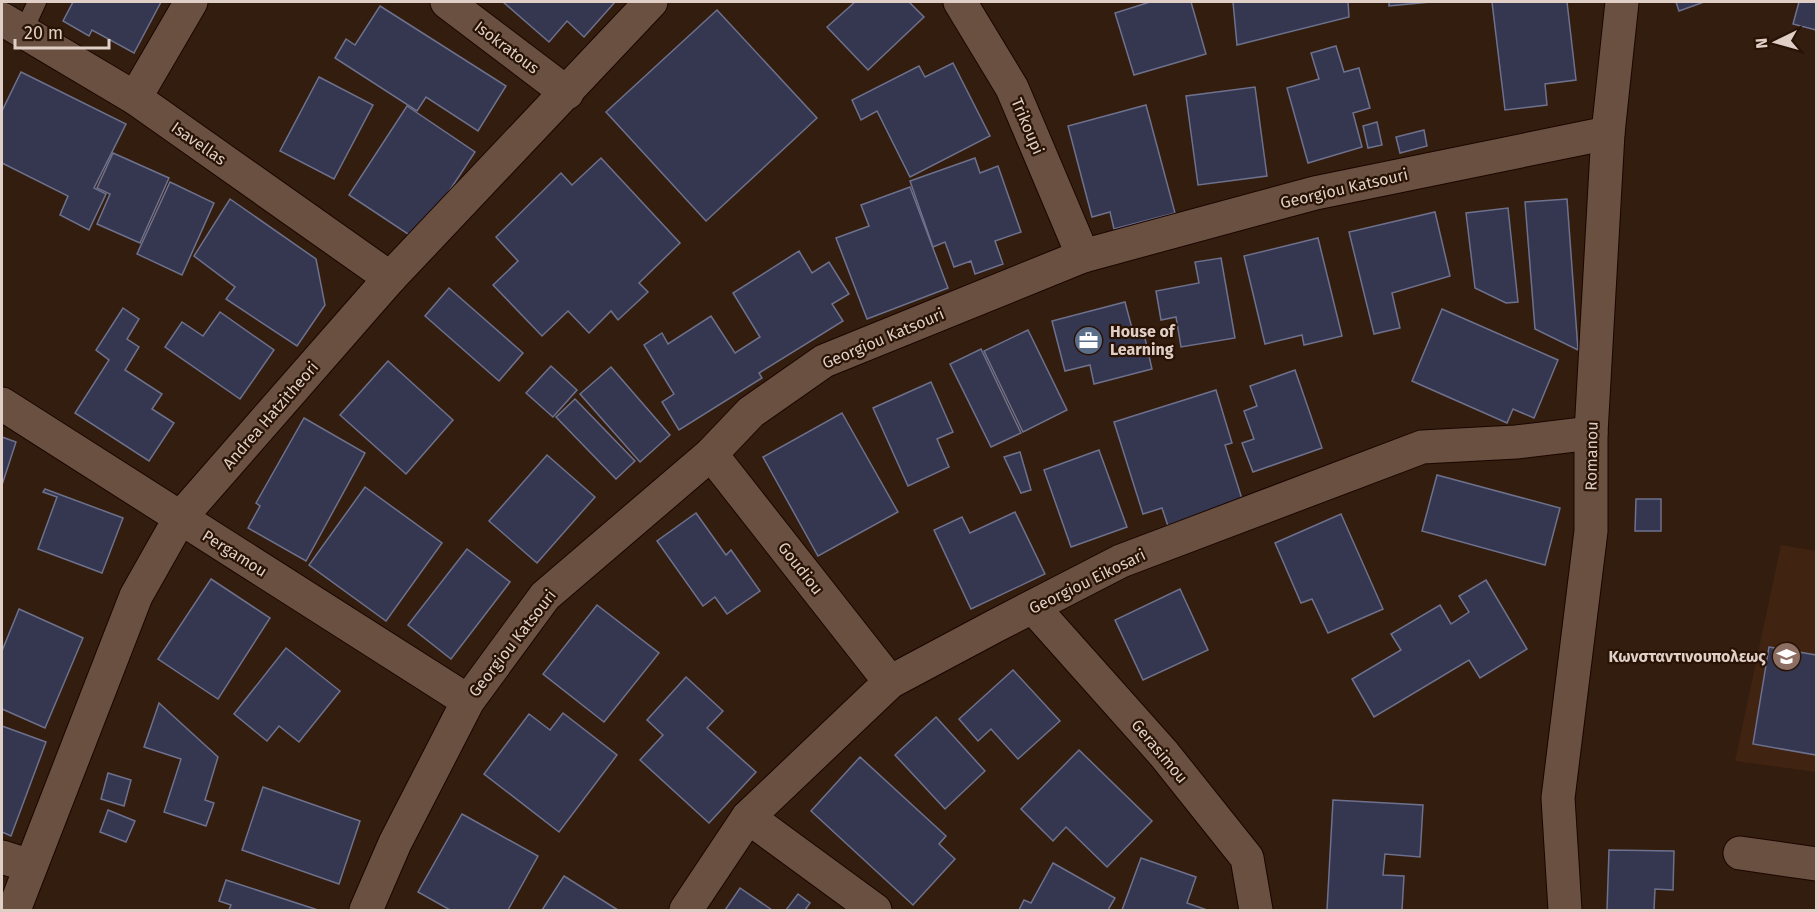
<svg xmlns="http://www.w3.org/2000/svg" width="1818" height="912" viewBox="0 0 1818 912" font-family="'Fira Sans',sans-serif">
	<rect width="100%" height="100%" fill="#331d0e"/>
	<polygon fill="#402411" points="1781,545 1816,551 1816,772 1735,761"/>
	<g fill="#353750" stroke="#6e718d" stroke-width="1.5">
		<polygon points="73,2 161,2 134,53 92,30 89,36 63,21"/>
		<polygon points="503,2 615,2 584,37 567,21 549,42"/>
		<polygon points="855,2 909,2 924,17 868,70 827,27"/>
		<polygon points="1150,2 1191,2 1206,54 1134,75 1115,13"/>
		<polygon points="1233,2 1348,2 1349,17 1237,45"/>
		<polygon points="1389,2 1431,2 1389,6"/>
		<polygon points="1492,2 1567,2 1576,80 1545,84 1547,105 1505,110"/>
		<polygon points="1676,2 1704,2 1679,11"/>
		<polygon points="1799,2 1816,2 1816,30 1793,24"/>
		<polygon points="380,6 506,86 478,131 426,97 417,111 335,58 346,39 355,45"/>
		<polygon points="717,10 817,118 706,221 606,112"/>
		<polygon points="1336,46 1344,72 1359,68 1370,108 1353,113 1362,147 1308,163 1287,88 1319,79 1311,53"/>
		<polygon points="953,63 990,136 910,177 877,111 861,120 852,100 919,66 925,77"/>
		<polygon points="21,72 126,124 94,188 106,194 89,230 60,215 68,196 2,163 2,111"/>
		<polygon points="319,77 373,105 334,179 280,151"/>
		<polygon points="1255,87 1267,176 1198,185 1186,96"/>
		<polygon points="1146,105 1175,213 1114,229 1110,212 1092,217 1068,126"/>
		<polygon points="407,106 475,152 417,240 349,195"/>
		<polygon points="1377,122 1382,145 1368,148 1363,126"/>
		<polygon points="1424,130 1427,146 1400,153 1396,137"/>
		<polygon points="113,153 169,178 140,243 97,224 110,194 97,188"/>
		<polygon points="601,158 680,243 639,283 648,292 618,320 611,311 589,333 568,311 542,336 493,285 518,261 496,237 561,173 572,185"/>
		<polygon points="975,158 980,173 998,166 1021,232 995,241 1003,264 975,274 971,261 954,267 945,242 933,247 910,181"/>
		<polygon points="170,182 214,203 182,275 137,254"/>
		<polygon points="910,187 948,288 867,319 836,238 869,226 861,205"/>
		<polygon points="230,199 316,259 325,305 297,346 226,299 235,287 194,256"/>
		<polygon points="1567,199 1578,350 1535,329 1525,202"/>
		<polygon points="1508,208 1518,302 1506,303 1475,288 1466,213"/>
		<polygon points="1435,212 1450,276 1392,293 1400,328 1374,334 1349,232"/>
		<polygon points="1318,238 1342,336 1304,345 1302,335 1265,344 1244,256"/>
		<polygon points="799,251 812,273 829,262 849,294 832,304 843,321 759,373 762,378 679,430 662,402 674,394 644,345 662,333 668,344 711,316 735,353 760,337 733,293"/>
		<polygon points="1221,258 1235,338 1181,347 1176,317 1161,320 1156,291 1199,283 1195,262"/>
		<polygon points="449,288 523,353 499,381 425,316"/>
		<polygon points="1125,302 1134,336 1144,334 1152,369 1094,384 1090,365 1065,371 1052,321"/>
		<polygon points="123,308 139,319 127,339 139,347 125,370 162,394 152,409 174,423 149,461 75,413 109,360 96,350"/>
		<polygon points="1442,309 1558,360 1534,418 1513,409 1507,423 1412,381"/>
		<polygon points="220,312 274,350 240,399 165,347 182,322 203,336"/>
		<polygon points="1028,330 1067,410 1023,432 984,351"/>
		<polygon points="981,349 1021,433 991,447 950,364"/>
		<polygon points="388,361 453,420 406,474 340,415"/>
		<polygon points="551,366 577,390 553,417 526,393"/>
		<polygon points="611,367 670,435 640,462 580,394"/>
		<polygon points="1295,370 1322,448 1253,472 1242,443 1254,439 1244,411 1257,406 1250,386"/>
		<polygon points="931,382 953,432 937,439 949,467 908,486 873,408"/>
		<polygon points="1216,390 1232,443 1225,445 1242,499 1168,526 1162,508 1143,514 1114,422"/>
		<polygon points="575,399 635,461 616,479 556,417"/>
		<polygon points="842,413 898,512 818,556 763,457"/>
		<polygon points="304,418 365,453 306,561 248,528 260,506 256,503"/>
		<polygon points="2,437 16,442 2,485"/>
		<polygon points="1099,450 1127,527 1071,547 1044,470"/>
		<polygon points="1020,452 1031,490 1021,493 1004,457"/>
		<polygon points="547,455 595,497 537,563 489,521"/>
		<polygon points="1437,475 1560,508 1545,565 1422,531"/>
		<polygon points="365,487 442,543 386,621 309,565"/>
		<polygon points="45,489 123,518 102,573 38,549 57,497 43,492"/>
		<polygon points="1636,499 1661,499 1661,531 1635,531"/>
		<polygon points="1015,512 1045,574 971,609 934,530 962,517 970,533"/>
		<polygon points="696,513 726,555 731,550 760,591 727,614 715,597 703,606 657,541"/>
		<polygon points="1341,514 1383,609 1328,633 1312,599 1301,603 1275,543"/>
		<polygon points="467,549 510,582 451,659 408,625"/>
		<polygon points="211,579 270,618 218,699 158,659"/>
		<polygon points="1486,580 1527,649 1480,678 1469,660 1374,717 1352,679 1401,650 1391,634 1440,605 1451,624 1469,612 1459,596"/>
		<polygon points="1180,589 1208,650 1143,680 1115,620"/>
		<polygon points="597,605 659,653 604,722 543,674"/>
		<polygon points="19,609 83,638 45,728 2,709 2,651"/>
		<polygon points="1769,647 1816,655 1816,755 1753,744"/>
		<polygon points="286,648 340,691 299,742 279,726 267,741 234,714"/>
		<polygon points="1013,670 1060,721 1018,759 991,729 978,741 959,719"/>
		<polygon points="686,677 723,711 707,728 756,772 709,823 640,760 663,735 647,720"/>
		<polygon points="159,703 218,757 205,800 214,803 206,826 164,812 181,759 144,747"/>
		<polygon points="563,713 617,755 559,832 484,774 529,714 550,730"/>
		<polygon points="936,717 985,771 945,809 895,755"/>
		<polygon points="2,726 46,742 11,836 2,832"/>
		<polygon points="1079,750 1152,821 1107,867 1066,827 1053,841 1021,809"/>
		<polygon points="860,757 946,836 939,844 955,859 913,905 811,811"/>
		<polygon points="108,773 131,780 124,806 101,799"/>
		<polygon points="263,787 360,821 339,884 242,850"/>
		<polygon points="1333,800 1423,805 1420,857 1385,854 1383,875 1404,876 1402,910 1327,910"/>
		<polygon points="108,810 135,821 126,842 100,832"/>
		<polygon points="462,814 538,856 508,910 450,910 418,892"/>
		<polygon points="1609,850 1674,851 1673,890 1655,889 1654,910 1607,910"/>
		<polygon points="1141,858 1196,877 1187,903 1207,910 1122,910"/>
		<polygon points="1053,863 1115,898 1108,910 1019,910 1024,900 1031,903"/>
		<polygon points="564,876 618,910 542,910"/>
		<polygon points="226,880 318,910 229,910 231,905 219,901"/>
		<polygon points="740,888 772,910 725,910"/>
		<polygon points="798,894 810,903 805,910 786,910"/>
	</g>
	<g fill="none" stroke-linecap="round" stroke-linejoin="round">
		<defs>
			<polyline id="service" points="23,32 37,2"/>
			<g id="minor">
				<polyline points="447,2 567,93"/>
				<polyline points="960,2 1012,88 1083,256"/>
				<polyline points="2,19 135,98 390,278"/>
				<polyline points="135,98 191,2"/>
				<polyline points="2,404 468,701"/>
				<polyline points="711,454 890,682"/>
				<polyline points="1033,607 1164,754 1247,858 1256,910"/>
				<polyline points="748,817 875,910"/>
				<polyline points="1740,853 1816,864"/>
				<polyline points="2,857 30,866"/>
				<polyline points="14,910 136,596 180,518 390,278 651,2"/>
				<polyline points="366,910 395,843 468,701 545,596 711,454 751,412 824,361 1083,256 1315,193 1608,133"/>
				<polyline points="686,910 748,817 890,682 995,626 1121,561 1422,447 1516,442 1591,433"/>
				<polyline points="1565,910 1558,798 1591,531 1591,433 1608,133 1622,2"/>
			</g>
		</defs>
		<use href="#service" stroke="#1a0600" stroke-width="20"/>
		<use href="#minor" stroke="#1a0600" stroke-width="35"/>
		<use href="#service" stroke="#6a5040" stroke-width="18"/>
		<use href="#minor" stroke="#6a5040" stroke-width="33"/>
	</g>
	<defs>
		<symbol id="office-disc" viewBox="-11 -11 22 22"><circle r="9.5" fill="#5c6f8a" stroke="#291305"/><path d="M-6-3h4V-5.5h4V-3h4V5H-6ZM-1-4.5V-3h2v-1.5ZM-6 0V1H6V0Z" fill="#fff"/></symbol>
		<symbol id="school-disc" viewBox="-11 -11 22 22"><circle r="9.5" fill="#8d6e63" stroke="#291305"/><path d="M0-5L7-2L0 1L-7-2ZM-4 1L0 2.5L4 1V4Q0 6-4 4Z" fill="#fff"/></symbol>
	</defs>
	<g fill-rule="evenodd">
		<use href="#office-disc" x="1072" y="324" width="33" height="33"/>
		<use href="#school-disc" x="1770" y="640" width="33" height="33"/>
	</g>
	<g text-anchor="middle" stroke-width="4.5" stroke-linejoin="round" paint-order="stroke">
		<g font-size="16" fill="#dfcfc6" stroke="#291305">
			<text transform="translate(507 47) rotate(37)" y="6">Isokratous</text>
			<text transform="translate(1028 126) rotate(67)" y="6">Trikoupi</text>
			<text transform="translate(199 143) rotate(35)" y="6">Isavellas</text>
			<text transform="translate(1344 188) rotate(-13)" y="6">Georgiou Katsouri</text>
			<text transform="translate(883 338) rotate(-23)" y="6">Georgiou Katsouri</text>
			<text transform="translate(270 415) rotate(-49)" y="6">Andrea Hatzitheori</text>
			<text transform="translate(1591 456) rotate(-89)" y="6">Romanou</text>
			<text transform="translate(235 553) rotate(32)" y="6">Pergamou</text>
			<text transform="translate(801 568) rotate(52)" y="6">Goudiou</text>
			<text transform="translate(1087 581) rotate(-26)" y="6">Georgiou Eikosari</text>
			<text transform="translate(512 643) rotate(-52)" y="6">Georgiou Katsouri</text>
			<text transform="translate(1160 751) rotate(50)" y="6">Gerasimou</text>
		</g>
		<g font-size="16" font-weight="bold" fill="#dfcfc6" stroke="#291305" text-anchor="start">
			<text x="1110" y="337">House of<tspan x="1110" dy="18">Learning</tspan></text>
			<text x="1766" y="662" text-anchor="end">Κωνσταντινουπολεως</text>
		</g>
	</g>
	<rect width="1818" height="912" fill="none" stroke="#dfcfc6" stroke-width="6"/>
	<g transform="translate(1776 42) rotate(265)" stroke="#291305" stroke-width="4.5" paint-order="stroke">
	<path d="M0-4.5L10 22L0 15L-10 22Z" fill="#dfcfc6"/>
	<text y="-9" font-size="16" font-weight="bold" text-anchor="middle" fill="#dfcfc6">N</text>
	</g>
	<path d="M15 39v9h94v-9" fill="none" stroke="#dfcfc6" stroke-width="3"/>
	<text x="24" y="39" font-size="18" fill="#dfcfc6" stroke="#291305" stroke-width="4.5" paint-order="stroke">20 m</text>
</svg>
